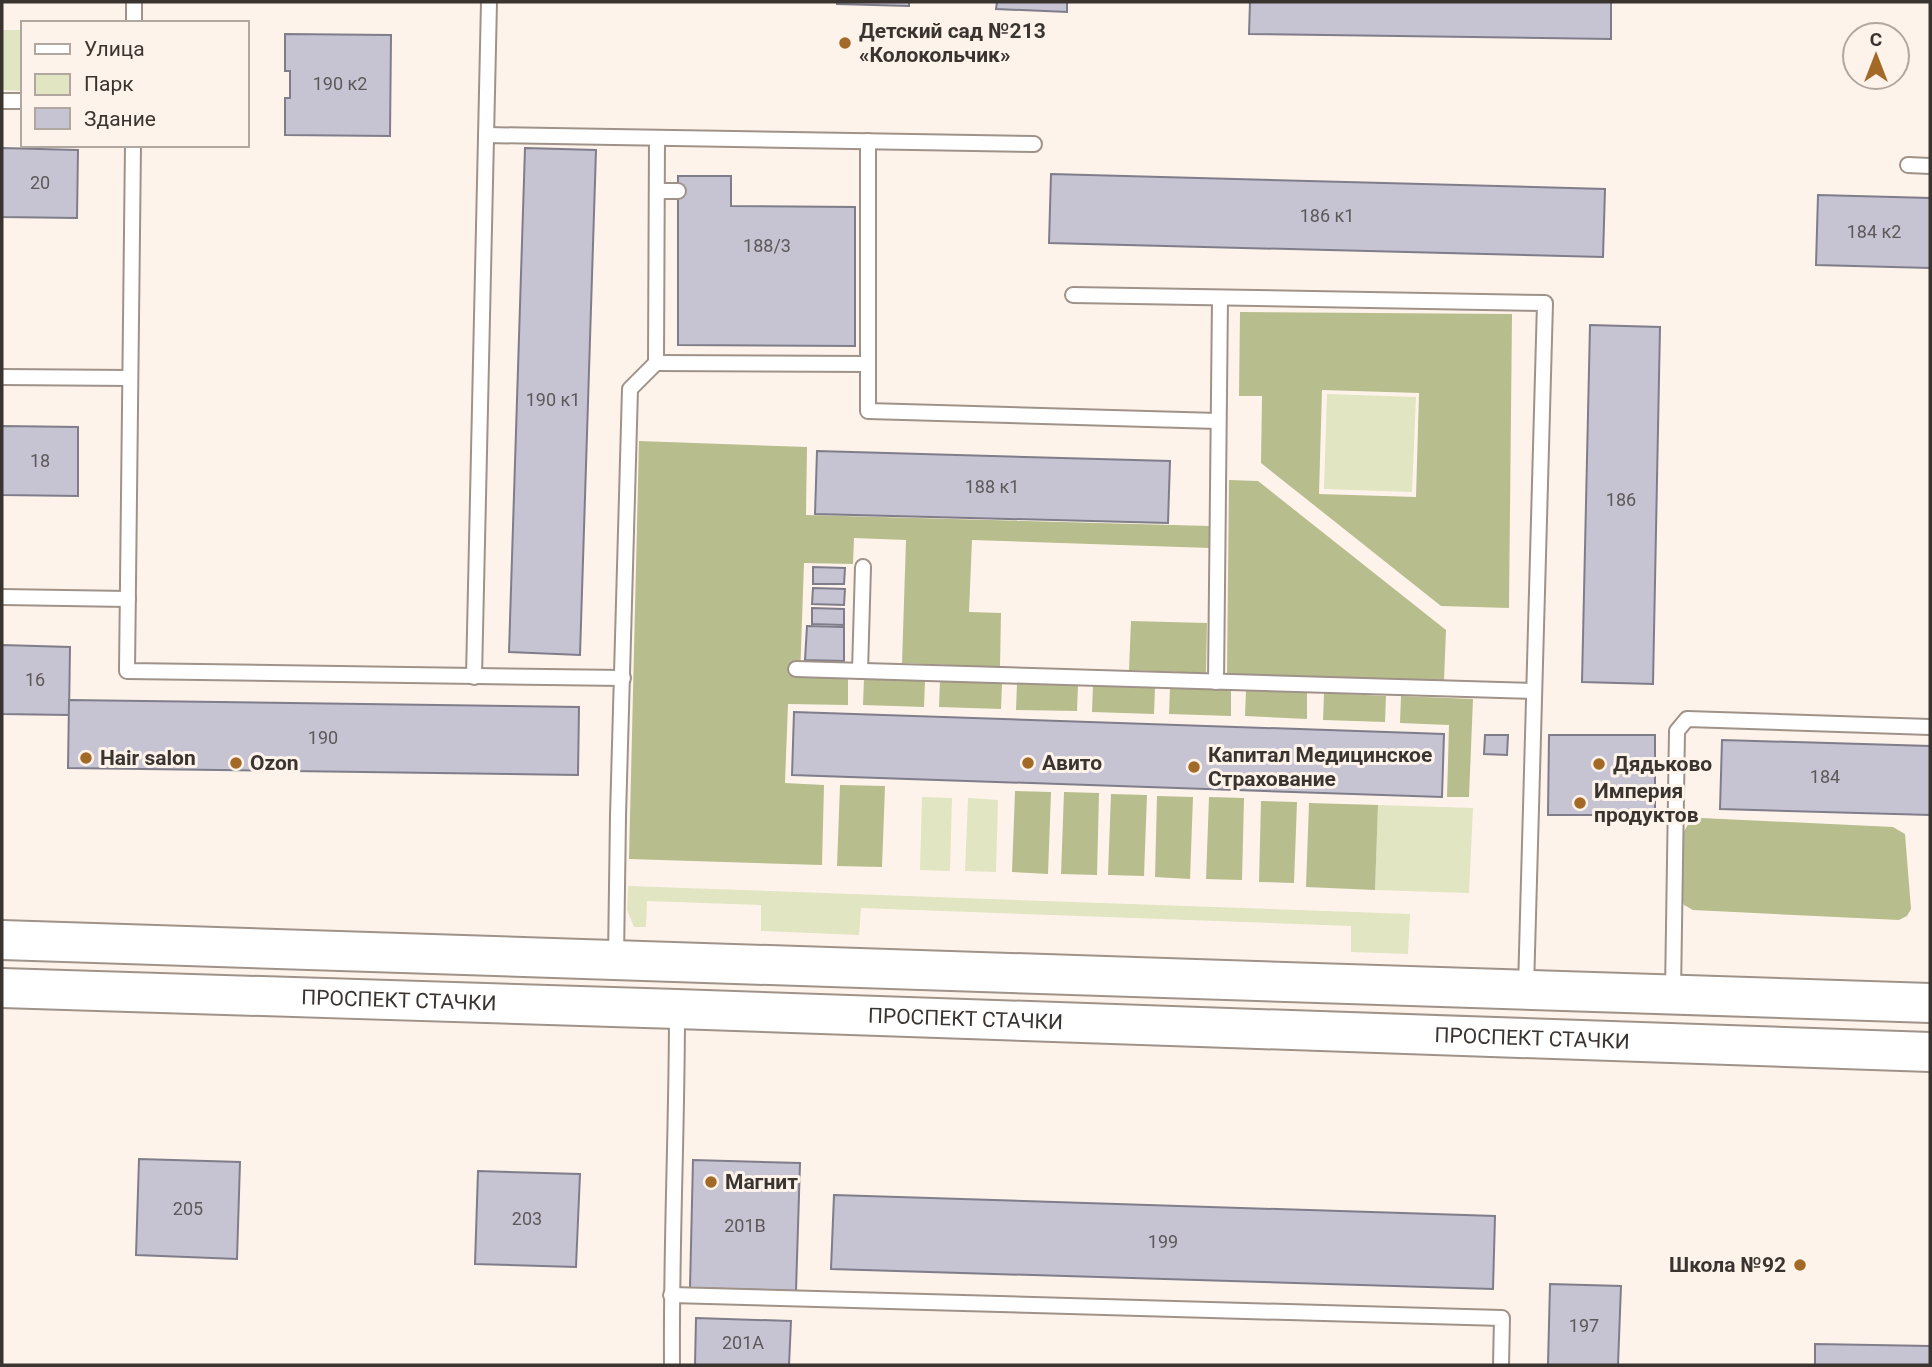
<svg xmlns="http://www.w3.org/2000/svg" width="1932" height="1367" viewBox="0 0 1932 1367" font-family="Roboto,sans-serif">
	<rect width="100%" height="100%" fill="#fef3eb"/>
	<g fill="#e1e5c2">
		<polygon points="2,30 23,30 23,91 2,90"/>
		<polygon points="1327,394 1416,397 1412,492 1324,489"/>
		<polygon points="922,797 952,798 950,871 920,870"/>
		<polygon points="968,798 998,800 996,872 965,871"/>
		<polygon points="1378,805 1473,808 1469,893 1375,890"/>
		<polygon points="628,886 1410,914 1408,954 1351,952 1351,926 861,908 859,935 761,931 761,905 647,901 646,927 634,927 627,910"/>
	</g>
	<g fill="#b8bd8d" fill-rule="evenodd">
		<path d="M1240,312l272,2 -3,294 -68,-2 -180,-143 1,-67h-23zM1322,390l97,3 -3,104 -97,-3z"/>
		<polygon points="639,441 807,447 806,515 1210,526 1210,548 972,540 969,612 1001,613 1000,667 902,663 906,540 854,538 853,564 804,563 800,677 848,678 848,705 788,704 785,783 824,785 822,865 629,859"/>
		<polygon points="1229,480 1258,481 1446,630 1444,681 1227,674"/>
		<polygon points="1131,621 1207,623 1206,673 1129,670"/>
		<polygon points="864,678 925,681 924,707 863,705"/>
		<polygon points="940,681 1002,683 1001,709 939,707"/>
		<polygon points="1017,683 1078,685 1077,711 1016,710"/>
		<polygon points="1093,685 1155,688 1154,714 1092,712"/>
		<polygon points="1170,688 1231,690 1231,716 1169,714"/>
		<polygon points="1246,690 1307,693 1307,719 1245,716"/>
		<polygon points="1324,693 1386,696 1385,722 1323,720"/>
		<polygon points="1401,696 1473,699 1469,797 1447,797 1449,725 1400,723"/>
		<polygon points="840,785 885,786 882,867 837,866"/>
		<polygon points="1015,791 1051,792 1048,874 1012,872"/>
		<polygon points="1064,792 1099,793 1097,875 1061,874"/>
		<polygon points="1111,794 1147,795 1144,876 1108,875"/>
		<polygon points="1157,796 1193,797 1190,879 1155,877"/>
		<polygon points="1209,797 1244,798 1242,880 1206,879"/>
		<polygon points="1261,801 1297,802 1294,883 1259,882"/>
		<polygon points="1309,803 1378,805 1375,890 1306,887"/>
		<polygon points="1702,818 1893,827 1905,834 1911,909 1907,916 1899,920 1693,910 1684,905 1681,898 1683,833 1690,821"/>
	</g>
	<g fill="#c6c4d3" stroke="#7f7d8a" stroke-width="2">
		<polygon points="837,2 909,2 909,6 837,4"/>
		<polygon points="997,2 1067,2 1067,12 996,9"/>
		<polygon points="1250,2 1611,2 1611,39 1249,34"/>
		<polygon points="285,34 391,35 390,136 285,135 285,98 290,98 290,71 285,71"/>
		<polygon points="2,148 78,150 77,218 2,217"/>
		<polygon points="525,148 596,150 580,655 509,652"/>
		<polygon points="1051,174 1605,189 1603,257 1049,243"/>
		<polygon points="678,176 731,176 731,206 855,207 855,346 678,345"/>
		<polygon points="1818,195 1930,198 1930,268 1816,265"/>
		<polygon points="1590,325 1660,327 1653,684 1582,682"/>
		<polygon points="2,426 78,427 78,496 2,495"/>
		<polygon points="817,451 1170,461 1168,523 815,514"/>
		<polygon points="813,567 845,568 844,584 813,584"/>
		<polygon points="813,588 845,589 844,605 812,604"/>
		<polygon points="812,608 844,609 844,625 812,624"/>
		<polygon points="807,626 844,627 844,661 805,660"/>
		<polygon points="2,645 70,647 69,715 2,714"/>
		<polygon points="69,700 579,707 578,775 68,768"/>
		<polygon points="794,712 1444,734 1442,797 792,775"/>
		<polygon points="1485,735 1508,735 1507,755 1484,754"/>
		<polygon points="1549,735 1655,735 1655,815 1634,822 1621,822 1601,815 1548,815"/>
		<polygon points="1722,740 1930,746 1930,815 1720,809"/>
		<polygon points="139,1159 240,1162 237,1259 136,1255"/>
		<polygon points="693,1160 800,1163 796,1291 690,1288"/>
		<polygon points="478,1171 580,1174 576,1267 475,1264"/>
		<polygon points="834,1195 1495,1216 1493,1289 831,1269"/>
		<polygon points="1550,1284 1621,1286 1618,1365 1548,1365"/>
		<polygon points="696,1318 791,1321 789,1365 695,1365"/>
		<polygon points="1815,1344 1930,1346 1930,1365 1815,1365"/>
	</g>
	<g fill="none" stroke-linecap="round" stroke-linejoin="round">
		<defs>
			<g id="service">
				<polyline points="134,23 134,2"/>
				<polyline points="2,101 23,101"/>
				<polyline points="486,135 1034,144"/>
				<polyline points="868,141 868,411 1218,421"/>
				<polyline points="133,145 127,671 623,678"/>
				<polyline points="1908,165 1930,166"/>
				<polyline points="657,191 678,191"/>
				<polyline points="1073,295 1545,303 1526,988"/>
				<polyline points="656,363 868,364"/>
				<polyline points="2,377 130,378"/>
				<polyline points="2,597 128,599"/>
				<polyline points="796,669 1533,691"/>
				<polyline points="860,671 863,567"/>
				<polyline points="474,677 489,2"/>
				<polyline points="1216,682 1220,298"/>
				<polyline points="616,958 618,816 630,389 656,363 657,138"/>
				<polyline points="1673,992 1677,731 1687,719 1930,727"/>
				<polyline points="671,1295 1502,1318 1501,1365"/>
				<path d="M672,1365c-1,-118 5,-236 5,-355"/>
			</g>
			<g id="primary">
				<polyline points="2,940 1930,1003"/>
				<path id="s1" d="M2,988l675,21 1253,43"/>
			</g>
		</defs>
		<use href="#service" stroke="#9f9289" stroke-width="18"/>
		<use href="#primary" stroke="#9f9289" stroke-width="42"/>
		<use href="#service" stroke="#fff" stroke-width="14"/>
		<use href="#primary" stroke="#fff" stroke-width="38"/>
	</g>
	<g fill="#a26927" stroke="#fef3eb" stroke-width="2.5">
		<circle cx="845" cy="43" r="7"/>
		<circle cx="86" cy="758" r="7"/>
		<circle cx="236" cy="763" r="7"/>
		<circle cx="1028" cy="763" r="7"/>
		<circle cx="1599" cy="764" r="7"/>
		<circle cx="1194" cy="767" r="7"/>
		<circle cx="1580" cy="803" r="7"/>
		<circle cx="711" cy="1182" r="7"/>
		<circle cx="1800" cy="1265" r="7"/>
	</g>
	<g text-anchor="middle" stroke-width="6" stroke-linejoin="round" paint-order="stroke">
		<g font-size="18" fill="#5d5859">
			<text x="340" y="90">190 к2</text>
			<text x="40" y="189">20</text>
			<text x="1327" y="222">186 к1</text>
			<text x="1874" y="238">184 к2</text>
			<text x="767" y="252">188/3</text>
			<text x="553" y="406">190 к1</text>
			<text x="40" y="467">18</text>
			<text x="992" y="493">188 к1</text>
			<text x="1621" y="506">186</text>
			<text x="35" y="686">16</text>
			<text x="323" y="744">190</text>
			<text x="1825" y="783">184</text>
			<text x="188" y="1215">205</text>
			<text x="527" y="1225">203</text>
			<text x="745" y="1232">201В</text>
			<text x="1163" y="1248">199</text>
			<text x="1584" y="1332">197</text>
			<text x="743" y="1349">201А</text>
		</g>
		<g font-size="21" font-weight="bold" fill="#3a3430" stroke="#fef3eb" text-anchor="start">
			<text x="859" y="38">Детский сад №213<tspan x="859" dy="24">«Колокольчик»</tspan></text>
			<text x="1208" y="762">Капитал Медицинское<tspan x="1208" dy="24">Страхование</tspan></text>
			<text x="100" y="765">Hair salon</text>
			<text x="250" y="770">Ozon</text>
			<text x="1042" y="770">Авито</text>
			<text x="1613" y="771">Дядьково</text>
			<text x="1594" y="798">Империя<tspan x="1594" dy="24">продуктов</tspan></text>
			<text x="725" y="1189">Магнит</text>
			<text x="1786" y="1272" text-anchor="end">Школа №92</text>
		</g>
		<g font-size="21" fill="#3a3430" stroke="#fef3eb">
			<text dy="7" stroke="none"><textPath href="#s1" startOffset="397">ПРОСПЕКТ СТАЧКИ</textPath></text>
			<text dy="7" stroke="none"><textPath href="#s1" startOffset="964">ПРОСПЕКТ СТАЧКИ</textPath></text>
			<text dy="7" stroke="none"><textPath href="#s1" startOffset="1531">ПРОСПЕКТ СТАЧКИ</textPath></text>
		</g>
	</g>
	<rect width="1932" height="1367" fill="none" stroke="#3a3430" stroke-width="7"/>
	<rect x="21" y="21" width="228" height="126" fill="#fef3eb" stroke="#b0a7a0" stroke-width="2"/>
	<rect x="35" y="44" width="35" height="10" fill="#ffffff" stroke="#b0a7a0" stroke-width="2"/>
	<text x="84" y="56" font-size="21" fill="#3a3430">Улица</text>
	<rect x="35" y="74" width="35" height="21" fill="#e1e5c2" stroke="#b0a7a0" stroke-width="2"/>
	<text x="84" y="91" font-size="21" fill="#3a3430">Парк</text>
	<rect x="35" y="108" width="35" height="21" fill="#c6c4d3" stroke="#b0a7a0" stroke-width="2"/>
	<text x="84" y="126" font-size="21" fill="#3a3430">Здание</text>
	<g transform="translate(1876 56)"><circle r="33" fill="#fef3eb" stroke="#b0a7a0" stroke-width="2"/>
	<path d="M0-5L12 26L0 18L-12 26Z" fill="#a26927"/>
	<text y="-10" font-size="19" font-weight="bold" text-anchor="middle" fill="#3a3430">С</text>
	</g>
</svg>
